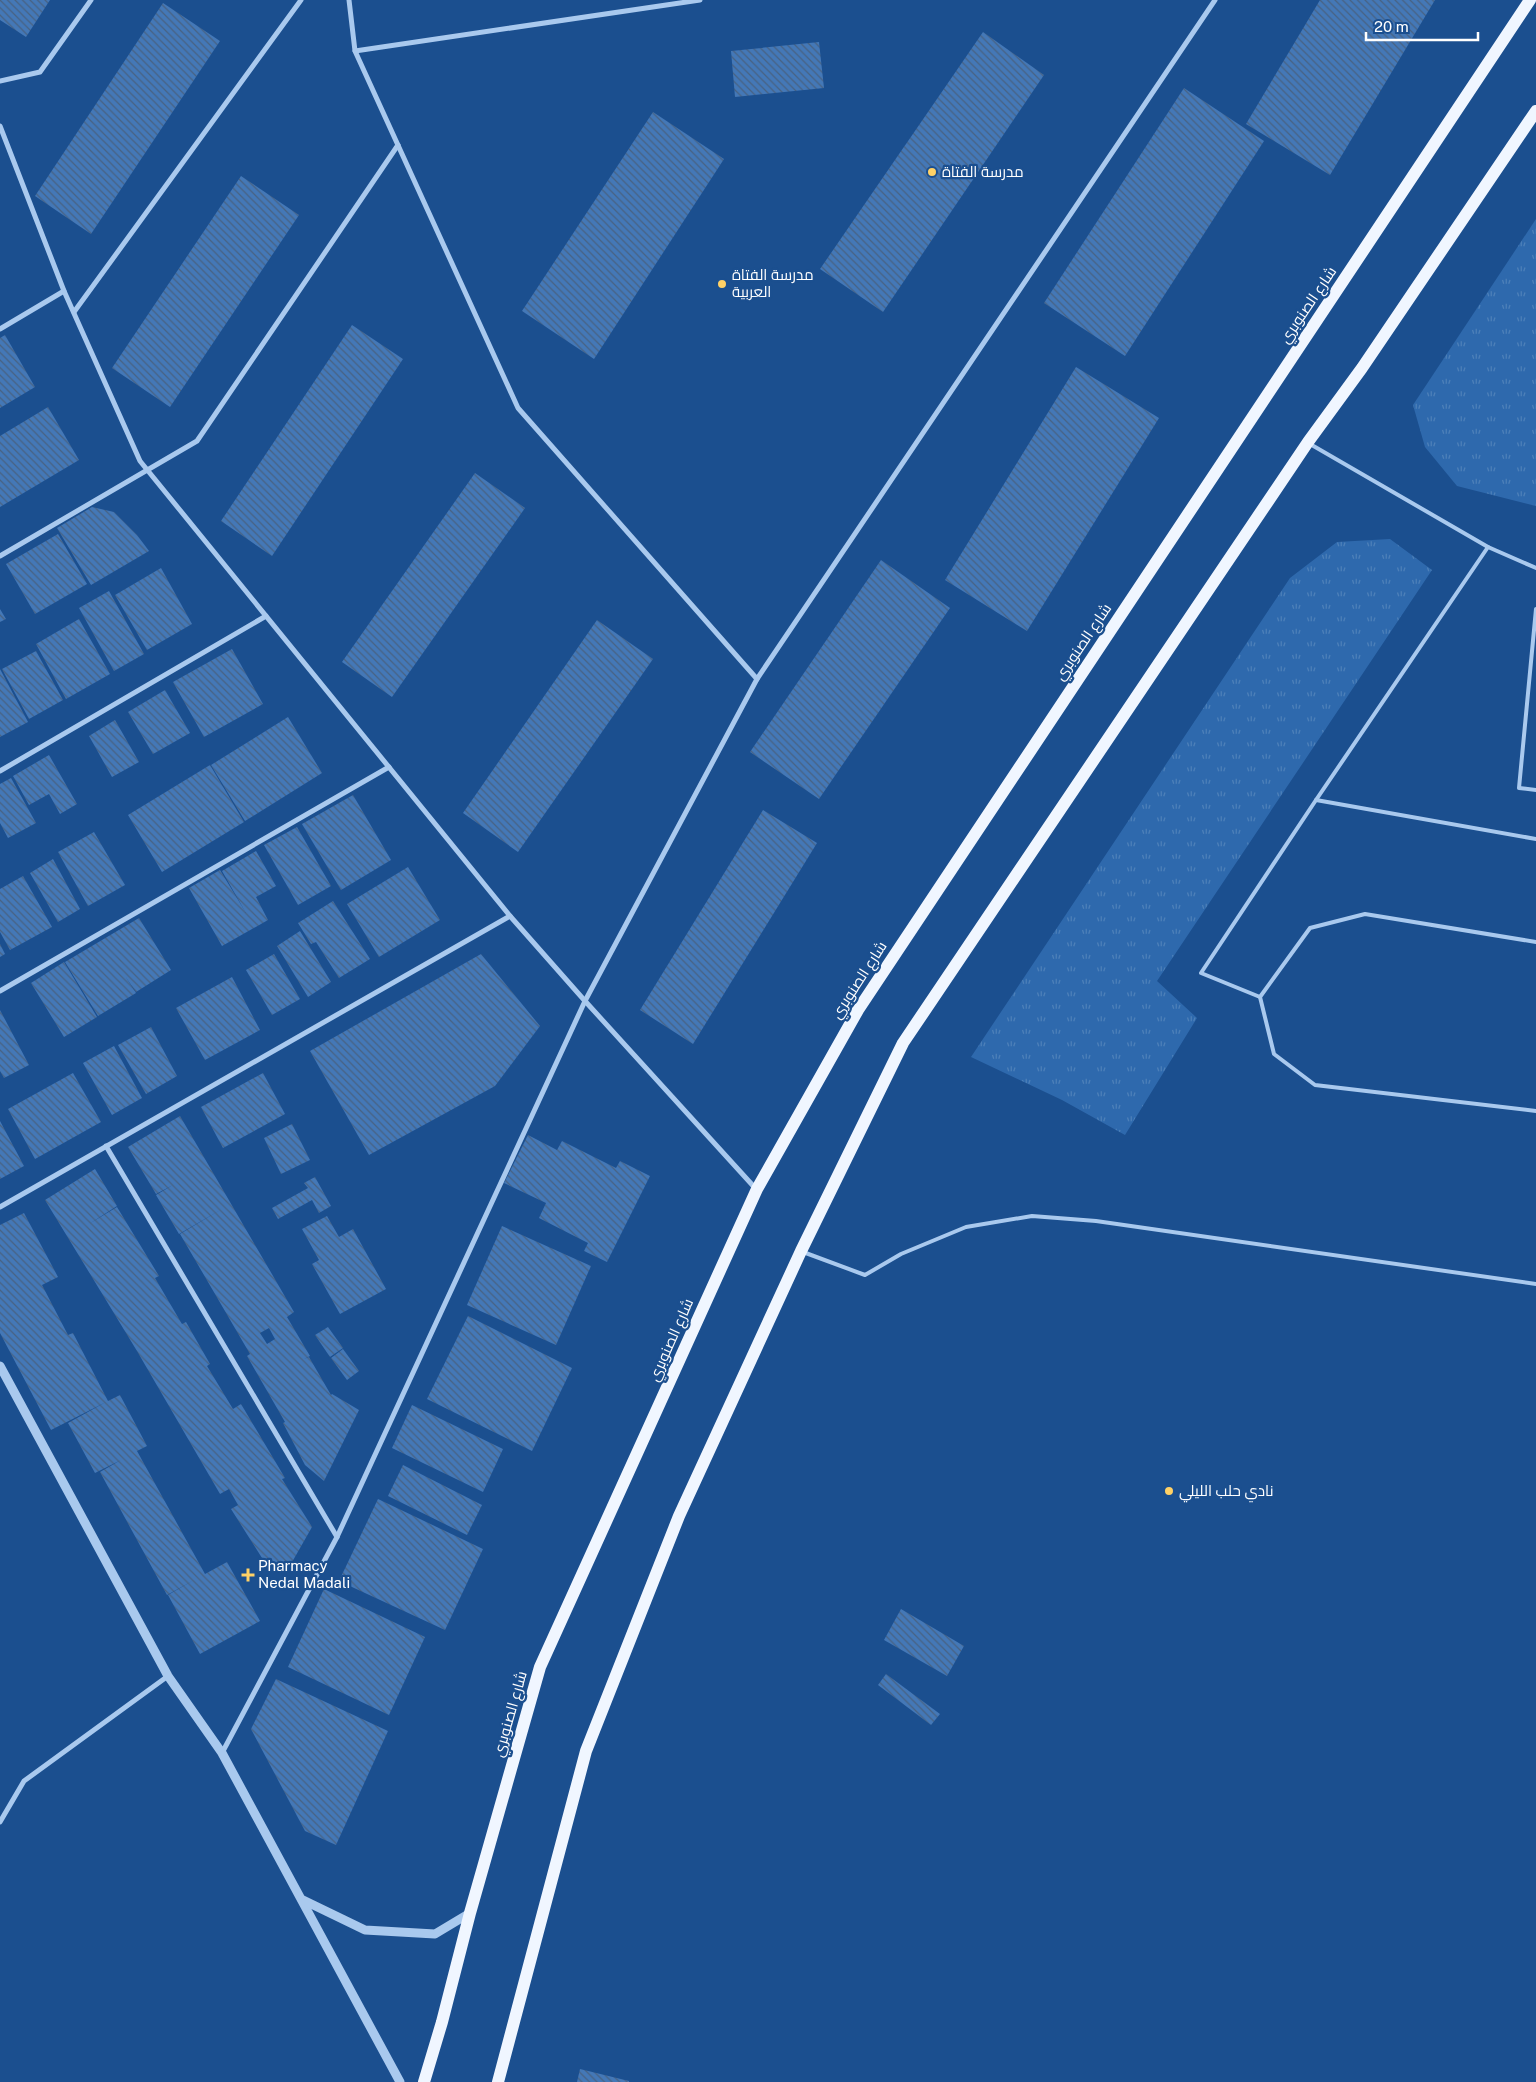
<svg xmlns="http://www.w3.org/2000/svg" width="1536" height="2082" viewBox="0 0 1536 2082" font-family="'Public Sans',Cairo,sans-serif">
	<defs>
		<pattern id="grass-tufts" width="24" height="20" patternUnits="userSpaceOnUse" patternTransform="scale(1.25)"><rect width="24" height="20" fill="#2e69ad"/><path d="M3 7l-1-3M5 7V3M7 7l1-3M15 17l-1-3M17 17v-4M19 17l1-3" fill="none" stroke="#4d80b9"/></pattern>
		<pattern id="building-back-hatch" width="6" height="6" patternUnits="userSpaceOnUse" patternTransform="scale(1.25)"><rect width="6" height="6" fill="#4478b7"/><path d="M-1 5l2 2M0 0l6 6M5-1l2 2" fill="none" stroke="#486282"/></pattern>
	</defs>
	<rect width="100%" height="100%" fill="#1b4f8f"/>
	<g fill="url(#grass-tufts)">
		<polygon points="1536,219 1536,506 1457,486 1425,447 1413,405"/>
		<polygon points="1390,539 1432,570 1157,981 1197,1018 1125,1135 1062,1100 971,1057 1290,578 1337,542"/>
	</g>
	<g fill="url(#building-back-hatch)" fill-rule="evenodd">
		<polygon points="0,0 50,0 26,37 0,20"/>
		<polygon points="1320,0 1435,0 1330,175 1246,124"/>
		<polygon points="163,3 220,41 91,234 35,196"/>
		<polygon points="983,32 1044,75 883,312 820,269"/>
		<polygon points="819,42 824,88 735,97 731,51"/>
		<polygon points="1184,88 1264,141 1125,356 1044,303"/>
		<polygon points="653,112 724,159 594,359 522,311"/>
		<polygon points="241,176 299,215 170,407 112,368"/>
		<polygon points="352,325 403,359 272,556 221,521"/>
		<polygon points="5,335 35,387 0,408 0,338"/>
		<polygon points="1076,367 1159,418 1027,631 945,580"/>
		<polygon points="48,407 79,460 0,507 0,436"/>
		<polygon points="475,473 525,508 392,697 342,662"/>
		<polygon points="92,507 114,512 137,535 149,551 91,585 57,528"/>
		<polygon points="58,534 87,584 35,614 6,564"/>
		<polygon points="881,560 950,608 819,799 750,752"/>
		<polygon points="161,568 192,624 147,650 115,595"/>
		<polygon points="109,591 144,654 114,671 79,608"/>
		<polygon points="0,609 6,619 0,622"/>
		<polygon points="79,619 110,674 66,699 36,644"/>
		<polygon points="597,620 653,659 518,852 463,813"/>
		<polygon points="232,649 263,704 204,737 173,682"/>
		<polygon points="36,651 63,700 29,719 2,669"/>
		<polygon points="0,669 28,722 0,737"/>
		<polygon points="165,690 190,733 153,754 128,712"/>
		<polygon points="288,717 322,773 245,821 211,765"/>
		<polygon points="115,720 139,762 112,777 89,736"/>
		<polygon points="49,755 77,804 60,814 49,794 29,805 13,776"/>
		<polygon points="210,765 244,822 162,872 128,815"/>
		<polygon points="11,778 36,823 8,838 0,823 0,784"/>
		<polygon points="353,795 391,860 341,890 302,824"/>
		<polygon points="763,810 817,843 693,1044 640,1010"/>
		<polygon points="297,827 331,886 298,905 264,845"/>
		<polygon points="94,832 125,885 88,906 58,852"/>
		<polygon points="256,851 276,886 256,897 268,920 222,946 189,888 220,870 246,913 222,871"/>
		<polygon points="53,859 80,909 58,922 30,873"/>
		<polygon points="408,867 440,920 379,957 347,904"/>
		<polygon points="23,876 52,927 10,950 0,932 0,889"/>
		<polygon points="333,901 370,959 339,978 316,942 311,944 298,923"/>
		<polygon points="139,918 171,970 136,992 125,976 136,993 98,1016 65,962"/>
		<polygon points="300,931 331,982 308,997 277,946"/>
		<polygon points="0,944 5,954 0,957"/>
		<polygon points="274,954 300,999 272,1015 246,970"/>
		<polygon points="481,954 540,1026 495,1086 369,1155 310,1051"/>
		<polygon points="64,962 97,1017 64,1037 31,983"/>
		<polygon points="232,977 260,1030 205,1060 176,1008"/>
		<polygon points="0,1010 29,1065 4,1078 0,1071"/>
		<polygon points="151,1027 177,1076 146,1094 118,1045"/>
		<polygon points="114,1046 142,1098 112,1115 83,1063"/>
		<polygon points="73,1073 101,1122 35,1159 8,1109"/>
		<polygon points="263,1073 285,1114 223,1148 201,1107"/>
		<path d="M180,1116l114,196 -14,10 7,-5 23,39 -6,3 5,-2 22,38 1,-1 27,16 -35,71 -19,-16 -22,-42 2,-1 -38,-66 3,-2 -70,-120 42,-25 -43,25 -23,-39 17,-10 -17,9 -28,-47zM269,1328l6,11 -8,5 -7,-11z"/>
		<polygon points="0,1121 24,1166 0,1179"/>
		<polygon points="292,1124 310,1160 281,1174 264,1138"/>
		<polygon points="528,1135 557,1150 562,1141 616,1168 620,1161 650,1176 607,1262 584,1251 588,1243 539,1218 546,1203 504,1183"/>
		<polygon points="95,1169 117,1206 89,1224 117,1207 159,1276 155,1278 182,1324 186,1322 210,1364 207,1366 233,1409 241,1404 285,1478 282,1479 312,1527 287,1571 262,1558 231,1509 238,1505 229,1489 220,1494 137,1351 45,1200"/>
		<polygon points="315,1177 331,1206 319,1213 312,1200 278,1219 272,1208 308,1188 304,1183"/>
		<polygon points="24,1213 58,1277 42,1285 68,1335 73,1333 108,1401 120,1395 147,1446 137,1451 205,1574 227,1562 260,1621 200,1654 168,1595 194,1580 167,1595 100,1472 121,1460 95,1473 68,1423 106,1402 51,1430 0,1333 0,1225"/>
		<polygon points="327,1216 339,1237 353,1229 386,1289 340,1314 312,1264 319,1260 302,1229"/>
		<polygon points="502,1226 591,1266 556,1345 467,1305"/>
		<polygon points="468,1316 572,1368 532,1451 427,1399"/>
		<polygon points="328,1327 343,1348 330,1357 315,1335"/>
		<polygon points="343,1349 359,1371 347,1380 331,1358"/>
		<polygon points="412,1405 503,1449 483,1492 392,1448"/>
		<polygon points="403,1465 482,1505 467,1535 388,1496"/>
		<polygon points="378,1499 483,1549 445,1630 339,1581"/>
		<polygon points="324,1589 425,1637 389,1715 288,1667"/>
		<polygon points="901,1609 964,1646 947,1676 884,1640"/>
		<polygon points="886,1674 940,1714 931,1725 878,1685"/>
		<polygon points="276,1679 388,1731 336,1845 305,1831 251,1729"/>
		<polygon points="580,2069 629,2081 629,2082 577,2082"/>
	</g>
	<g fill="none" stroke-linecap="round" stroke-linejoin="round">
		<g stroke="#a9c9ee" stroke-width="4">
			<polyline points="1488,547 1536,568"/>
			<polyline points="1536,609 1519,788 1536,790"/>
			<polyline points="1316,800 1536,839"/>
			<polyline points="1536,942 1365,914 1310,928 1260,997 1274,1054 1315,1085 1536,1111"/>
			<polyline points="1260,997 1201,973 1316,800 1488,547 1310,444"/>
			<polyline points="803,1252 865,1275 901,1254 966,1227 1032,1216 1096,1221 1536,1284"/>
		</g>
		<g stroke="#a9c9ee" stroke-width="5">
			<polyline points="355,51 700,0"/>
			<polyline points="0,81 40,72 91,0"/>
			<polyline points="0,126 64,291 140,461 510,916 585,1001 756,1189"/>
			<polyline points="74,312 301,0"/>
			<polyline points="0,329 64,291"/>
			<polyline points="0,556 197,441 398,145"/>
			<polyline points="757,679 1215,0"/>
			<polyline points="0,771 266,616"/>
			<polyline points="0,991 389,767"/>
			<polyline points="106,1146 337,1537"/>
			<polyline points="0,1207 510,916"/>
			<polyline points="222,1753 337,1537 585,1001 757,679 518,408 355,51 349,0"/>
			<polyline points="0,1822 24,1781 168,1676"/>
		</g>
		<g stroke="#a9c9ee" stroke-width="9">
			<polyline points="0,1366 168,1676 222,1753 400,2082"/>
			<polyline points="303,1900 365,1930 435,1934 470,1913"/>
		</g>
		<g stroke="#f0f6ff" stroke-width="12">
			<polyline points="424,2082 442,2022 470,1913 540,1667 757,1189 858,1010 1530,0"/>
			<polyline points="498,2082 586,1751 679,1516 801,1251 903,1043 1308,442 1362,368 1536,111"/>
		</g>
	</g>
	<g fill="#ffd166" stroke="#1b4f8f" stroke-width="2">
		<circle cx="932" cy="172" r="5"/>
		<circle cx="722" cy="284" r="5"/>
		<circle cx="1169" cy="1491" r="5"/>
		<path d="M245.5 1567.5h5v5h5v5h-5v5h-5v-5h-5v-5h5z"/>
	</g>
	<g text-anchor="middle" stroke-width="4.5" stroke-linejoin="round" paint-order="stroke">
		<g font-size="15" fill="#fff" stroke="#1b4f8f" text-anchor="start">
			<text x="942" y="177">مدرسة الفتاة</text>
			<text x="732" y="280">مدرسة الفتاة<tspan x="732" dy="17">العربية</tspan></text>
			<text x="1179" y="1496">نادي حلب الليلي</text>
			<text x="258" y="1571">Pharmacy<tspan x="258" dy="17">Nedal Madali</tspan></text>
		</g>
		<g font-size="15" fill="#fff" stroke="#1b4f8f">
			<text transform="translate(1308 305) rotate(-56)" y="5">شارع الصنوبري</text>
			<text transform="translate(1083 642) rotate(-56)" y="5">شارع الصنوبري</text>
			<text transform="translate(859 980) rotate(-57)" y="5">شارع الصنوبري</text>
			<text transform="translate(671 1340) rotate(-66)" y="5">شارع الصنوبري</text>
			<text transform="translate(510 1714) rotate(-74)" y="5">شارع الصنوبري</text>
		</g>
	</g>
	<path d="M1366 32v8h112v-8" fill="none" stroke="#ffffff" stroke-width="2.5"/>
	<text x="1374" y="32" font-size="15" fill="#ffffff" stroke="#1b4f8f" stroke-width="4" paint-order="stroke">20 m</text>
</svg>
